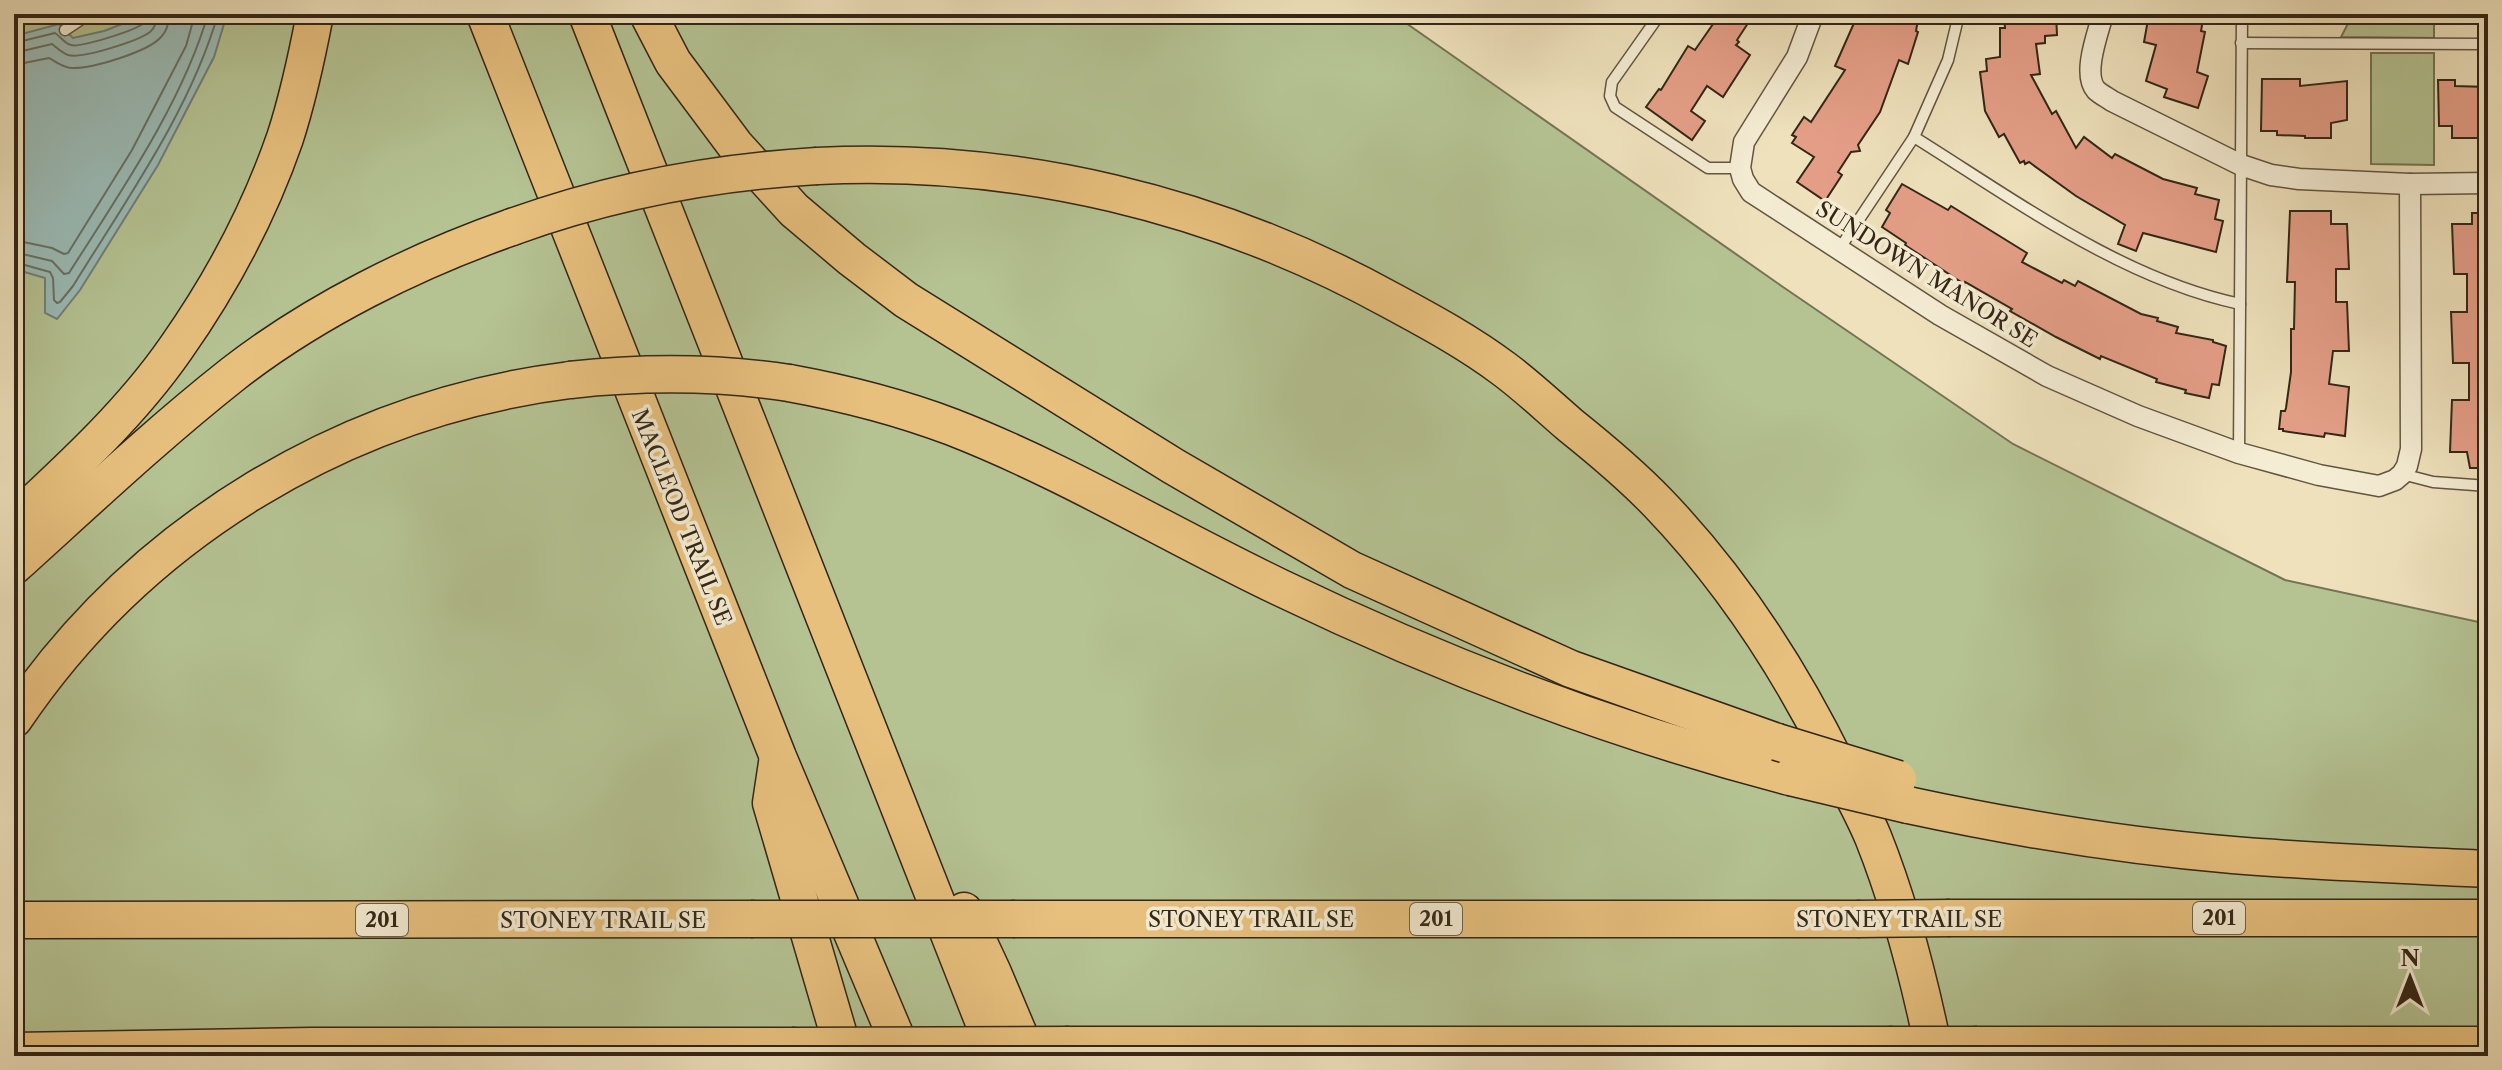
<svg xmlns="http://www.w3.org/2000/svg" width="2502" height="1070" viewBox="0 0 2502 1070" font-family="'Libre Caslon Text',serif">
	<rect width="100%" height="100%" fill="#eee1bc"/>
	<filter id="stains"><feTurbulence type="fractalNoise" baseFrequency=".0025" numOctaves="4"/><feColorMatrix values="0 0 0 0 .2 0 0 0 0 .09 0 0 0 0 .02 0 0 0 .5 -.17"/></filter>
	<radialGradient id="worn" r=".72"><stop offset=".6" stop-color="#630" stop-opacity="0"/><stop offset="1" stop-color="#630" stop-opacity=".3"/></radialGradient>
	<g fill="#b5c393" stroke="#747454" stroke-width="2">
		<polygon points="14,14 1393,14 1783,287 2013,444 2285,580 2488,624 2488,1056 14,1056"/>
		<polygon points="2353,14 2434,14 2434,38 2341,37"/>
		<polygon points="2371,53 2434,53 2434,165 2371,164"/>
	</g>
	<polygon fill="#9bbcb7" stroke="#718077" stroke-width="2" points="148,14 227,14 214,57 158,165 80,290 57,319 45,313 45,278 14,269 14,36 59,24 73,38 104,31"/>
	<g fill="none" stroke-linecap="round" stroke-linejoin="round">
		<g stroke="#677166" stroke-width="2">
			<path d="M14,43l41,-10c5,3 10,11 16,12 9,3 61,-14 70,-20 7,-4 5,-5 6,-11"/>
			<path d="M14,53l38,-9c5,4 10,9 16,11 14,4 70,-14 82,-23 6,-5 7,-11 7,-18"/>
			<path d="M14,65l35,-7c7,4 13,9 22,10 20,1 77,-16 90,-31 6,-6 8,-14 8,-23"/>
			<polyline points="14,240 52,248 64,254 68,253 132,150 186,46 195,14"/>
			<path d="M14,252l38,9 12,13 5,-1c50,-79 113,-169 139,-259"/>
			<path d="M14,262l36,10 3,6 1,22 3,3 3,-1 13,-16c53,-86 117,-175 145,-272"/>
		</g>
	</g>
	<g fill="#e49e87" stroke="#332616" stroke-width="2">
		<polygon points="1720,14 1754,14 1737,40 1739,42 1736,45 1750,55 1723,97 1707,86 1691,111 1705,121 1692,140 1646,107 1659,89 1661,90 1688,46 1695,50"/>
		<polygon points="1858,14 1919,14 1916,31 1918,32 1908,64 1899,60 1880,112 1858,145 1860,151 1851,152 1838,172 1842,175 1825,201 1797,182 1814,157 1792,143 1796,137 1792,135 1804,117 1811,122 1845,70 1835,66"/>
		<polygon points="2056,14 2057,35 2045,36 2045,43 2036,44 2040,74 2031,75 2052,114 2056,111 2076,148 2084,137 2112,158 2115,154 2163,179 2197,188 2195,194 2219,200 2215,219 2223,221 2216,252 2143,233 2136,251 2118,244 2125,225 2076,196 2029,162 2025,164 2024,161 2020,163 2004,134 1999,137 1985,111 1980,72 1987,71 1986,59 2000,57 2000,28 2005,28 2004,15"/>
		<polygon points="2149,14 2204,14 2201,31 2205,32 2197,72 2208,76 2198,108 2164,97 2167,89 2146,81 2156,45 2144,42"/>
		<polygon points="2262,79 2300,79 2300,86 2347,81 2347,120 2331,123 2331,138 2305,138 2305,136 2277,135 2277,131 2261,131"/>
		<polygon points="2438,80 2455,80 2455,86 2488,87 2488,138 2452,138 2452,126 2439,126"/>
		<polygon points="1902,184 1948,210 1951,206 2027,253 2022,262 2062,283 2064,280 2075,286 2078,281 2141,314 2158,318 2157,321 2178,327 2176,333 2213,340 2213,342 2226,346 2219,385 2212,384 2209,398 2185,393 2186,390 2156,382 2157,379 2101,356 2100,359 2056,337 2010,311 2012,309 1965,282 1964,284 1905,245 1906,243 1882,227 1890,213 1886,210"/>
		<polygon points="2290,211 2331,211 2331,224 2347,224 2349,269 2336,269 2336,302 2347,302 2349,351 2333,351 2329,384 2349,387 2345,436 2325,433 2324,437 2283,431 2283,429 2279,429 2281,411 2285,411 2286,408 2291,372 2291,329 2294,329 2295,282 2287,282"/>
		<polygon points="2472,213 2488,213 2488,468 2470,468 2467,452 2450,452 2452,400 2469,400 2469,363 2453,363 2451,312 2467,312 2467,274 2454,274 2452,224 2472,224"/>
	</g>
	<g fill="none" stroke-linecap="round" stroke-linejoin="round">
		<defs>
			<g id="lane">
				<polyline points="1660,14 1612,82 1610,96 1615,107 1708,168 1740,168"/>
				<polyline points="65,30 89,14"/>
				<polyline points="2241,43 2488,44"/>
				<path d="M1914,137c101,63 208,142 326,167"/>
				<polyline points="1840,248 1914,137 1948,60 1959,14"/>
				<polyline points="2239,453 2242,14"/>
				<polyline points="2402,474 2433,482 2488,486"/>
			</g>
			<g id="street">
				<polyline points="1813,14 1797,57 1744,142 1740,168 1743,179 1751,192 1940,315 2047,376 2138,416 2239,453 2319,475 2379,486 2395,480 2402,474 2407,466 2411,449 2410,184"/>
				<path d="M2103,14c-5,19 -21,60 -7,76 4,4 12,8 16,11l129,64 30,10 28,4 111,5 78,-1"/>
			</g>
			<g id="highway">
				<polyline points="485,14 778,757 904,1056"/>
				<polyline points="587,14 997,1056"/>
				<polyline points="648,14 673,62 735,145 794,210 852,259 906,300 1173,466 1352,570 1571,669 1777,742"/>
				<path d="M817,166c199,-10 399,38 573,134 39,21 78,42 114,69 23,17 44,37 66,56 30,24 61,50 88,78 74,77 133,168 180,264 12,23 25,46 35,70 28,70 47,145 62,219"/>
				<path d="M789,383c55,10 110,24 163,44 113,44 218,108 327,160 164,79 334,144 511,190"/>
				<path d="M14,521c57,-53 117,-108 162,-173 45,-64 83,-135 109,-210 13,-40 22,-82 30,-124"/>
				<path d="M14,566c72,-65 143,-132 219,-192 81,-63 182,-113 279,-147"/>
				<path d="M14,719c127,-188 332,-311 556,-339"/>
				<polyline points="777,763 771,803 845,1056"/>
				<path d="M1908,805c107,23 215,41 325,50 85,7 170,10 255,14"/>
				<polyline points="964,911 993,973 1028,1056"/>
				<polyline points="1950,918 2488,918"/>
				<polyline points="1015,919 1857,919"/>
				<polyline points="14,920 751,919"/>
				<polyline points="1069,1045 1889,1045"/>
				<polyline points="1977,1045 2488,1045"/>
				<polyline points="14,1051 311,1046 792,1046"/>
			</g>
		</defs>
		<use href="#lane" stroke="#625540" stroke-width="13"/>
		<use href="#street" stroke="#625540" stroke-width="23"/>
		<use href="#highway" stroke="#332616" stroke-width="39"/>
		<use href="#lane" stroke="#f4ecd3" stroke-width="10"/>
		<use href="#street" stroke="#f4ecd3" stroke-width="20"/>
		<use href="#highway" stroke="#e7c07e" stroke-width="36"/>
		<defs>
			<g id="highway-bridge">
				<path d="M512,227c97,-35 202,-55 305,-61"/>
				<path d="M570,380c73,-8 146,-8 219,3"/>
				<polyline points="1777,742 1898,779"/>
				<polyline points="1790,777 1908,805"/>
				<polyline points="751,919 1015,919"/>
				<polyline points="1857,919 1950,918"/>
				<polyline points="1889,1045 1977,1045"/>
				<polyline points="792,1046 1069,1045"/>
			</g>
		</defs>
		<use href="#highway-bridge" stroke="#332616" stroke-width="39" stroke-linecap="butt"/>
		<use href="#highway-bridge" stroke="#e7c07e" stroke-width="36"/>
	</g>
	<g text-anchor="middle" stroke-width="7" stroke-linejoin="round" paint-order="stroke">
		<g fill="#f4ecd3" stroke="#6d614f" stroke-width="2">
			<rect x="2193" y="902" width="52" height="32" rx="6"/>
			<rect x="1410" y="903" width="52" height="32" rx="6"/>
			<rect x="356" y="904" width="52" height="32" rx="6"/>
		</g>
		<g font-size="20" font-weight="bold" fill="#332616">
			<text x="2219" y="925">201</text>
			<text x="1436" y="926">201</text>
			<text x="382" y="927">201</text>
		</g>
		<g font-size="22" fill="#332616" stroke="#f4ecd3">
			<text transform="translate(1927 274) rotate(32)" y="8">SUNDOWN MANOR SE</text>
			<text transform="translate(682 517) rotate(68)" y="8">MACLEOD TRAIL SE</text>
			<text x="1251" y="927">STONEY TRAIL SE</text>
			<text x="1899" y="927">STONEY TRAIL SE</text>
			<text x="603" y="928">STONEY TRAIL SE</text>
		</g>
	</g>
	<rect width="2502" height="1070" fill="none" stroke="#eee1bc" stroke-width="48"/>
	<rect x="16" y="16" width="2470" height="1038" fill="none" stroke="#332616" stroke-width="4"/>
	<rect x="24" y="24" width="2454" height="1022" fill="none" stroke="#332616" stroke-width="2"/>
	<g transform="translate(2410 978)" stroke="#f4ecd3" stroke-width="6" paint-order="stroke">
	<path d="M0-6L14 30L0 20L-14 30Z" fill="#332616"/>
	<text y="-12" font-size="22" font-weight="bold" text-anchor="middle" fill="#332616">N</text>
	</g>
	<rect width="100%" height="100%" filter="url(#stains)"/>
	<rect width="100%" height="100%" fill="url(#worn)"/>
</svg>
